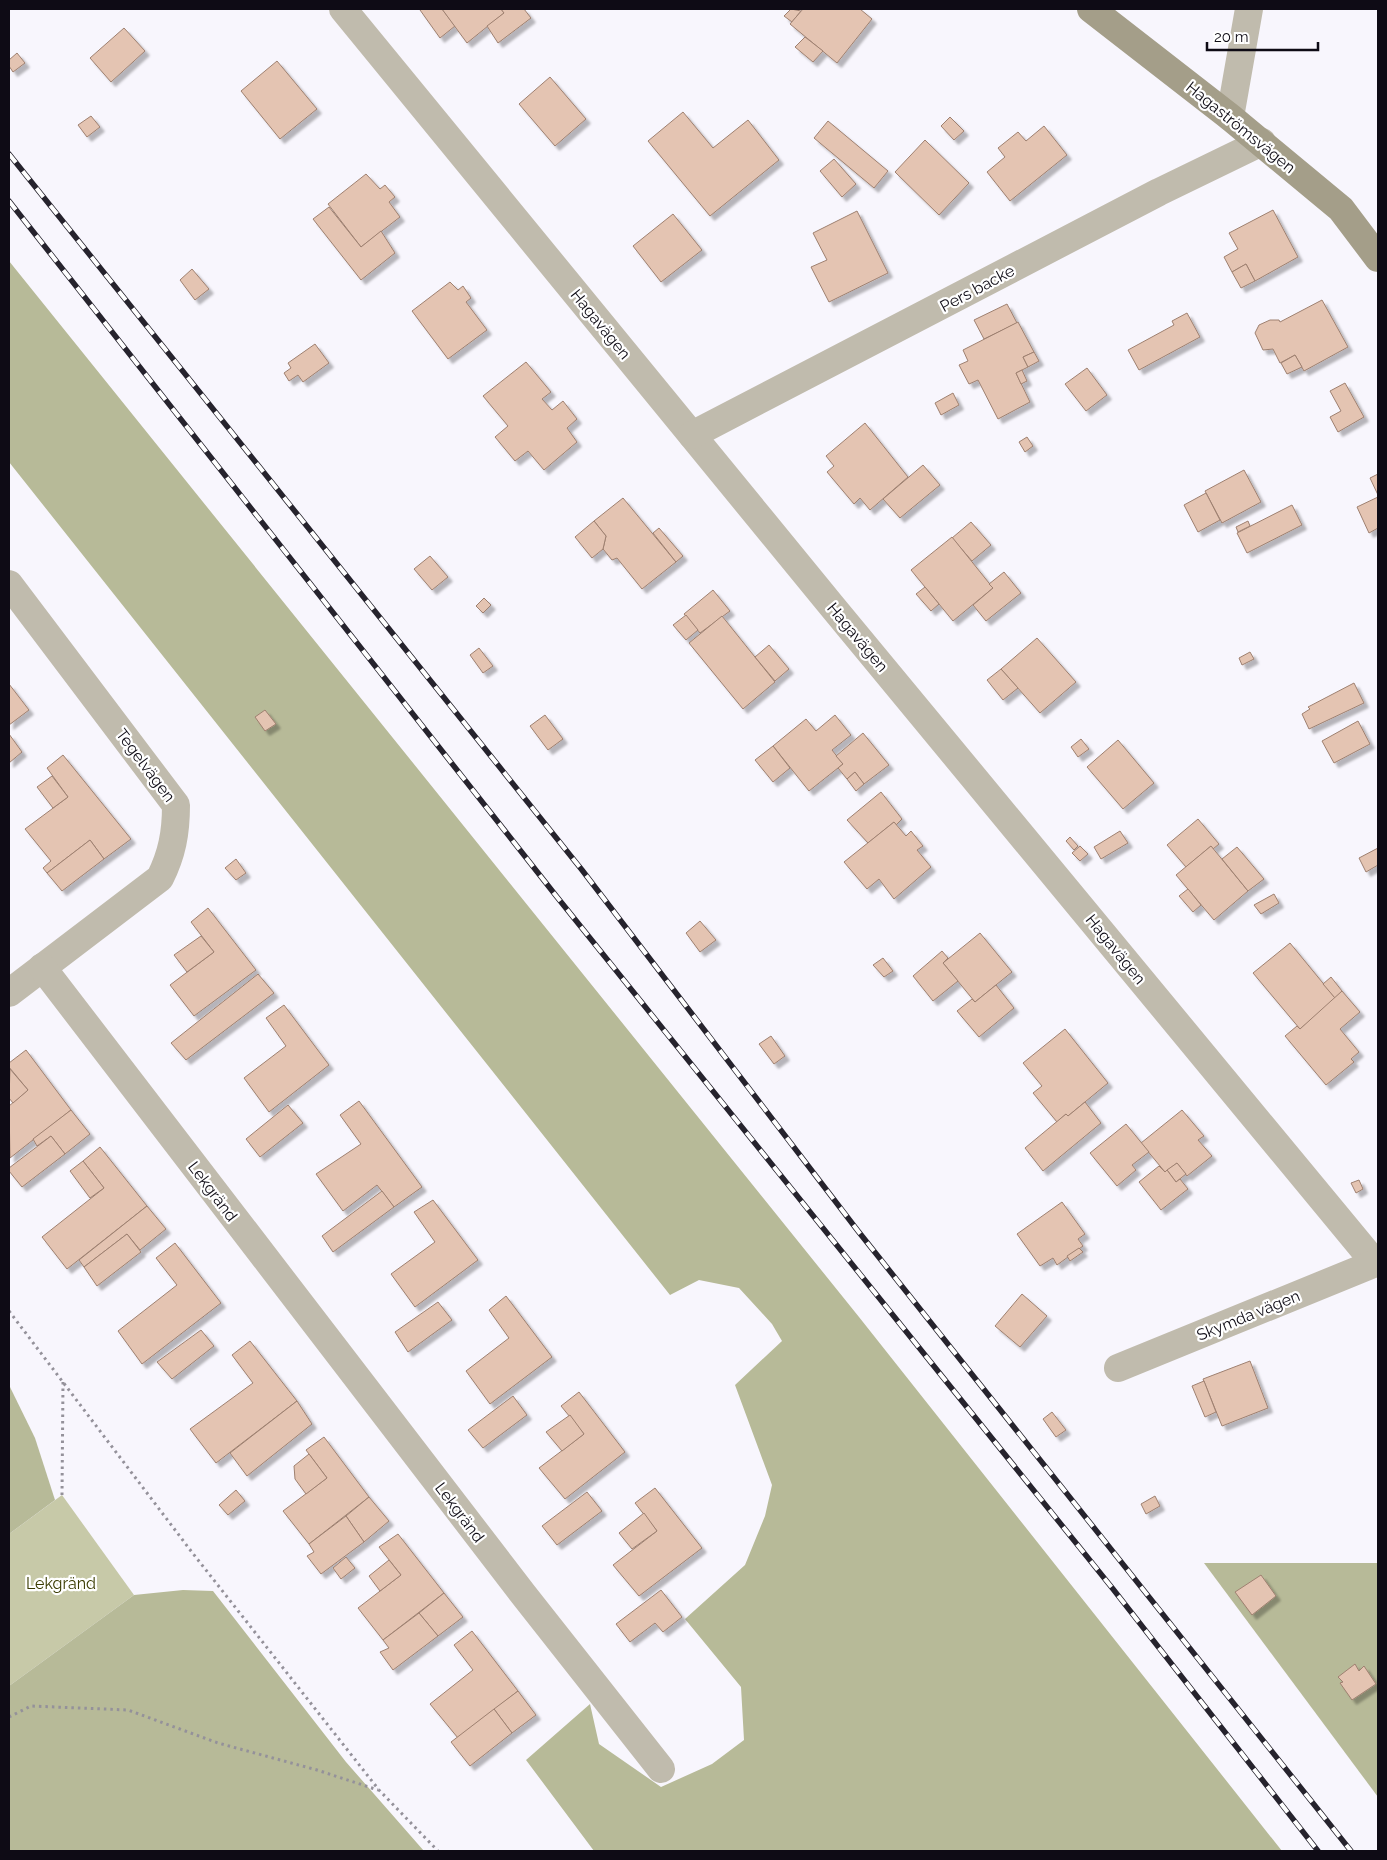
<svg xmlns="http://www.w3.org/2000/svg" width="1387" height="1860" viewBox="0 0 1387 1860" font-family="Raleway,sans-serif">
	<defs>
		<filter id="shadow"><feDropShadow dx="4.5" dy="4.5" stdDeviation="1" flood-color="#0004"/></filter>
	</defs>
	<rect width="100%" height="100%" fill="#f8f6fd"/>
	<polygon fill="#c7c9a8" points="62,1495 134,1595 9,1686 9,1534"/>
	<g fill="#b7ba98">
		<polygon points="9,261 859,1317 1282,1851 594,1851 526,1760 590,1704 599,1744 661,1787 712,1764 744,1740 741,1687 685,1619 745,1565 765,1516 772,1485 735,1385 782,1341 772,1324 739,1288 699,1280 670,1295 9,462"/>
		<polygon points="9,1385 35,1438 55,1500 9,1534"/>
		<polygon points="1204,1563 1378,1563 1378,1797"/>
		<polygon points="183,1590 213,1591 346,1762 424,1851 9,1851 9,1686 134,1595"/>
	</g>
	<g fill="#e4c4b2" stroke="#9e8070" filter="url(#shadow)">
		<polygon points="422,9 442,9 455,26 440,38 420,10"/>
		<polygon points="442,9 501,9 504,13 467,43"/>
		<polygon points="501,9 524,9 531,18 498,43 487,26 504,13"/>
		<polygon points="791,9 801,11 792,22 784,16"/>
		<polygon points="803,9 860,9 872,19 837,63 790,24"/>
		<polygon points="124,28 145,51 111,82 90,58"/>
		<polygon points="805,37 823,51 813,62 795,47"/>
		<polygon points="17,53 25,63 13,72 9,66 9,60"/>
		<polygon points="277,61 317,109 280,139 241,91"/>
		<polygon points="550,77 586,119 555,146 519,104"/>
		<polygon points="683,112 713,148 748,120 779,160 710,216 648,141"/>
		<polygon points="91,116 100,127 87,137 78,125"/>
		<polygon points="950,117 964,131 954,140 941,126"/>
		<polygon points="828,121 888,171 874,188 814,138"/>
		<polygon points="1044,126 1067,155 1010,201 987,172 1005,157 998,148 1018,132 1026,141"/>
		<polygon points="925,140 969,183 939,215 895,172"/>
		<polygon points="834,159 856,184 842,197 820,171"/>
		<polygon points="366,174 380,189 385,185 395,197 389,202 400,217 361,247 328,204"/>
		<polygon points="329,207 361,247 381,231 395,253 361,280 313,219"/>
		<polygon points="1273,210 1298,257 1255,281 1246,264 1232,272 1224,257 1238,249 1229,233"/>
		<polygon points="857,211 888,273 829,302 811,267 827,260 813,233"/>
		<polygon points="673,214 702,250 661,282 633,246"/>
		<polygon points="1246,264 1255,281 1241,288 1232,272"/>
		<polygon points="192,269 209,289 195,300 180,280"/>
		<polygon points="450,282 458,290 463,286 471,298 466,302 487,330 448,359 412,311"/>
		<polygon points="1322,300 1348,347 1304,371 1295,355 1280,363 1273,349 1263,350 1255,333 1259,325 1270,320 1279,320 1280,322"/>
		<polygon points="1007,304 1017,323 984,339 974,320"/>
		<polygon points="1187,313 1200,337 1139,370 1128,350 1174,325 1172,321"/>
		<polygon points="1018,322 1034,352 1023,357 1028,367 1016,373 1030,402 998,419 978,380 969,384 959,365 968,361 963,350"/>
		<polygon points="315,344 329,363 303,382 298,375 289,381 284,373 291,368 288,363"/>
		<polygon points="1034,352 1039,361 1028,367 1023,357"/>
		<polygon points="1295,355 1302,367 1287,374 1281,363"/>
		<polygon points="526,362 551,392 542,399 552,410 563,401 577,419 567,428 577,442 544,470 528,451 515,461 495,437 508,426 483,396"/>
		<polygon points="1087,368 1107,395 1086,411 1065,384"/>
		<polygon points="1022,370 1027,381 1021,384 1016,373"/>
		<polygon points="1345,383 1364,417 1338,432 1330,417 1341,411 1330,391"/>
		<polygon points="953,393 959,405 941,415 935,403"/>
		<polygon points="865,423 908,477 870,510 860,498 854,504 827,472 834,466 826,456"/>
		<polygon points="1027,437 1033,446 1025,452 1019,442"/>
		<polygon points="923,465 940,485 900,518 883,499"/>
		<polygon points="1244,470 1261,502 1222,523 1205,491"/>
		<polygon points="1378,474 1378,495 1370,478"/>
		<polygon points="1206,493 1220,520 1198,532 1184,505"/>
		<polygon points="1378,497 1378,528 1369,533 1357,507"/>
		<polygon points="623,498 676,562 642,589 617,558 612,560 603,549 606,536 594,521"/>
		<polygon points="1292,505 1302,525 1247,553 1237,533"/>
		<polygon points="594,521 606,536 603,549 592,558 575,537"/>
		<polygon points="1248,521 1250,526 1238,532 1236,527"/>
		<polygon points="971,522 991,545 972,561 952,538"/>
		<polygon points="659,528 683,556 676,562 653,533"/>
		<polygon points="952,537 993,588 953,621 911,570"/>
		<polygon points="430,556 448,577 432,590 414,569"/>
		<polygon points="1004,572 1021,593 986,621 973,605 993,588 989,584"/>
		<polygon points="925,587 939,604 931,611 916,594"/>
		<polygon points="713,590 730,611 700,633 684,614"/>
		<polygon points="484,598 491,605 483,613 476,606"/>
		<polygon points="686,615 698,630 686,640 673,625"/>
		<polygon points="722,616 775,682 743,709 689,643"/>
		<polygon points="1037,638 1076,682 1040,713 1001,669"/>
		<polygon points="769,645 789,669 775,681 755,657"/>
		<polygon points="479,648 493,666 483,673 470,655"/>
		<polygon points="1250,652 1254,659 1242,665 1239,658"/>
		<polygon points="1001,669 1018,688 1003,700 987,680"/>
		<polygon points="1354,683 1364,703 1309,729 1302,714 1310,709 1308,707"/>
		<polygon points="9,684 29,710 9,725"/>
		<polygon points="265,710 276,724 265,731 255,717"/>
		<polygon points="545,715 563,739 548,750 530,726"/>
		<polygon points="835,715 851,735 832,750 843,764 809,791 773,746 806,719 816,731"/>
		<polygon points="1358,721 1370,744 1334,763 1322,741"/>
		<polygon points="863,733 889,765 864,784 855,772 847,779 838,768 843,764 836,756"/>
		<polygon points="9,734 22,752 9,763"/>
		<polygon points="1081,739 1089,749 1078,757 1071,747"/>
		<polygon points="1118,740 1154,783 1123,809 1087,767"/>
		<polygon points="773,746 790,768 773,782 755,760"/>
		<polygon points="63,755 131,839 104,859 90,840 47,873 43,868 51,861 25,829 68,797 47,768"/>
		<polygon points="855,772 864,784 856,791 847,779"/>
		<polygon points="52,776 68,797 53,808 37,787"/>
		<polygon points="881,792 902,819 896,825 894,822 868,843 847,820"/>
		<polygon points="1198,819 1219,844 1213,849 1211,846 1186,867 1167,845"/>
		<polygon points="894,822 906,836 911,831 923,846 917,850 931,867 894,899 879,879 867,889 844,862"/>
		<polygon points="1120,831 1128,843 1101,859 1094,847"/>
		<polygon points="1070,837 1078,846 1074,850 1066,841"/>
		<polygon points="90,840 104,859 62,891 47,873"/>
		<polygon points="1080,846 1088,854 1080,861 1072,853"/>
		<polygon points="1211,846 1248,891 1214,920 1176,875"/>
		<polygon points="1237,847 1264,879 1248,891 1222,859"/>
		<polygon points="1378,848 1378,865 1366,872 1359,858"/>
		<polygon points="236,859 246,873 236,880 225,868"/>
		<polygon points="1188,889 1201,905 1193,912 1179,896"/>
		<polygon points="1274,894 1279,903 1261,914 1254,905"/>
		<polygon points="208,908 256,970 194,1016 170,985 214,952 191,922"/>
		<polygon points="700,921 716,940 700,952 686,933"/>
		<polygon points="980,933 1012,972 975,1002 943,963"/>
		<polygon points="201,936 214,952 187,972 174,955"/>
		<polygon points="1290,943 1336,999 1300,1029 1253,973"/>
		<polygon points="942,951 948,958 943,963 958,981 933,1001 913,976"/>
		<polygon points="883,958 893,971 884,977 873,965"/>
		<polygon points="258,974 274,993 186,1060 171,1043"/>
		<polygon points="1331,977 1342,991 1335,998 1323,984"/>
		<polygon points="996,985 1014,1008 979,1037 957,1011 972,999 975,1002"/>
		<polygon points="1342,991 1360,1012 1340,1029 1359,1052 1351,1059 1354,1062 1326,1085 1285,1036 1297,1026 1300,1029"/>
		<polygon points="284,1005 329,1065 269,1112 244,1078 286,1046 266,1018"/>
		<polygon points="1065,1029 1108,1083 1068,1116 1066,1114 1057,1122 1033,1093 1042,1086 1023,1063"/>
		<polygon points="771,1036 785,1056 774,1064 759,1044"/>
		<polygon points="26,1050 71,1110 10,1158 9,1106 28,1090 9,1067 9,1063"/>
		<polygon points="10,1069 28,1090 13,1103 9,1098"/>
		<polygon points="359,1101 422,1187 394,1207 377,1185 343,1211 316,1174 361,1144 340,1115"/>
		<polygon points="1085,1102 1101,1123 1043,1171 1025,1148 1066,1114 1068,1116"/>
		<polygon points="288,1105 303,1123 260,1157 246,1139"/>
		<polygon points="71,1110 90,1134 65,1154 51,1136 37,1146 33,1139"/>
		<polygon points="1182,1110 1204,1136 1198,1140 1212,1156 1187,1176 1177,1163 1165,1172 1141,1143"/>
		<polygon points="1126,1124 1149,1152 1132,1165 1136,1170 1117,1186 1090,1153"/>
		<polygon points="51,1136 65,1154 22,1187 9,1171 9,1168"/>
		<polygon points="100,1147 147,1206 67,1269 42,1237 104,1188 83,1161"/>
		<polygon points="83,1161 104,1188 90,1198 70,1171"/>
		<polygon points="1177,1163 1186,1174 1176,1182 1167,1170"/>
		<polygon points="1159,1166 1165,1172 1167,1170 1176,1182 1180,1179 1188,1189 1161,1210 1139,1182"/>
		<polygon points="1359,1180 1363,1189 1356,1193 1351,1183"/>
		<polygon points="382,1191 394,1207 333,1252 322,1236"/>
		<polygon points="433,1200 478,1260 415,1307 391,1274 435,1242 414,1212"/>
		<polygon points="1062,1202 1085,1234 1078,1239 1083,1246 1057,1265 1053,1258 1040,1266 1017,1234"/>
		<polygon points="147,1206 166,1229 140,1250 127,1234 84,1267 79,1260"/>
		<polygon points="127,1234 141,1252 97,1286 84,1267"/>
		<polygon points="175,1243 221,1303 142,1364 118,1331 177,1285 156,1258"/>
		<polygon points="1079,1248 1083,1252 1070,1261 1067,1256"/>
		<polygon points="1022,1294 1047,1316 1020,1347 995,1326"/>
		<polygon points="506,1296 552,1357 490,1404 466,1371 509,1338 489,1310"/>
		<polygon points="438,1302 452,1320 408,1352 395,1332"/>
		<polygon points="201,1330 214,1346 172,1379 157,1362"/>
		<polygon points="250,1341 297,1401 216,1463 190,1429 253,1383 232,1355"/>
		<polygon points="1250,1361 1268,1408 1222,1426 1203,1379"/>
		<polygon points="1204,1381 1216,1412 1205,1417 1192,1386"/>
		<polygon points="579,1392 625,1452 565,1499 539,1468 584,1434 561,1406"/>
		<polygon points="513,1396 527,1415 483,1448 468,1430"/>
		<polygon points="297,1401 312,1424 247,1476 230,1453"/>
		<polygon points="1052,1412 1066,1430 1056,1437 1043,1419"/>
		<polygon points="570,1415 584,1434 562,1451 546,1432"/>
		<polygon points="324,1437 369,1497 309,1544 283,1511 327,1478 306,1450"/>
		<polygon points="309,1454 327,1478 306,1494 295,1479 294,1466"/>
		<polygon points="655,1488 702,1548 639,1596 613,1565 657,1531 635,1503"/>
		<polygon points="236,1490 245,1501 228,1515 219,1505"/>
		<polygon points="587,1492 602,1511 557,1545 542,1526"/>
		<polygon points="1155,1496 1160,1506 1146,1514 1141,1504"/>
		<polygon points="369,1497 389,1521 364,1542 346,1516"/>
		<polygon points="644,1513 657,1531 632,1549 619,1533"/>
		<polygon points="346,1516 364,1542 321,1574 307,1556 314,1552 309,1544"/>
		<polygon points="398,1534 444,1593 383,1640 358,1608 401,1575 379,1547"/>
		<polygon points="346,1557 355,1568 341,1579 333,1568"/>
		<polygon points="389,1560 401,1575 380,1591 369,1576"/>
		<polygon points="1261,1575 1276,1596 1252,1615 1235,1592"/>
		<polygon points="661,1590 682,1617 663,1632 655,1623 630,1642 616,1624"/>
		<polygon points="444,1593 463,1617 438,1636 419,1613"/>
		<polygon points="419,1613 438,1636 393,1670 380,1652 389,1648 383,1640"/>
		<polygon points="472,1631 518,1691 458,1738 430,1704 473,1670 454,1645"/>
		<polygon points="1355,1664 1359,1671 1364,1666 1376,1684 1352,1700 1340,1683 1343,1682 1338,1677"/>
		<polygon points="518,1691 536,1715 512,1733 494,1709"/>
		<polygon points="494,1709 512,1733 470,1766 451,1742"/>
	</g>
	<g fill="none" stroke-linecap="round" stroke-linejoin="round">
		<g stroke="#94919a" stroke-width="3" stroke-dasharray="2.5 4" stroke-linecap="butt">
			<polyline points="9,1311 191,1551 379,1790 438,1851"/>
			<polyline points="62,1495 63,1382"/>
			<polyline points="9,1717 31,1706 128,1710 218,1743 317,1770 378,1790"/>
		</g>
		<g stroke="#c0bbad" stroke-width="28">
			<polyline points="343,9 831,605 1375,1263"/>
			<polyline points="1230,117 1249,9"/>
			<polyline points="692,435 1159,192 1262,142"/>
			<path d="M9,584l167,221c0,28 -4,49 -16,73l-151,115"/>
			<polyline points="42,967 523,1594 661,1769"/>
			<polyline points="1118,1368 1378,1262"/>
		</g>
		<polyline stroke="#a49e89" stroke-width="28" points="1091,9 1230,117 1341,209 1378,258"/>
		<defs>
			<g id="rail">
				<polyline points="9,154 582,870 858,1231 1351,1851"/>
				<polyline points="9,201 557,897 1113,1589 1318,1851"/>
			</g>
		</defs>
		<use href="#rail" stroke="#26232d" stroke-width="5.5"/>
		<use href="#rail" stroke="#fff" stroke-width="4" stroke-dasharray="11" stroke-linecap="butt"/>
	</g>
	<g text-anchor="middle" stroke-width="4.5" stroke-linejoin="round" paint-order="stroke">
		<g font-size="16" fill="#0e0b15" stroke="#fff">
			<text transform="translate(1241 127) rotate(39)" y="6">Hagaströmsvägen</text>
			<text transform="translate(977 288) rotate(-28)" y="6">Pers backe</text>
			<text transform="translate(601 324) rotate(51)" y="6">Hagavägen</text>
			<text transform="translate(858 637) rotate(50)" y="6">Hagavägen</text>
			<text transform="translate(146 765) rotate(53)" y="6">Tegelvägen</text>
			<text transform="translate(1116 949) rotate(51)" y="6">Hagavägen</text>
			<text transform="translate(213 1191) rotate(53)" y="6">Lekgränd</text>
			<text transform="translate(1248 1315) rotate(-22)" y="6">Skymda vägen</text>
			<text transform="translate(460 1512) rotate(53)" y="6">Lekgränd</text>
		</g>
		<g font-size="16" fill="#393a00" stroke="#fff">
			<text x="61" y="1589">Lekgränd</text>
		</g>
	</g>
	<rect width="1387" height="1860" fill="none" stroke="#0e0b15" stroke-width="20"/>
	<path d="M1207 42v8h111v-8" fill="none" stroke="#0e0b15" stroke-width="2.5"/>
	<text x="1214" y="42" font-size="15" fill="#0e0b15" stroke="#ffffff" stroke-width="4" paint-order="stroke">20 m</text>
</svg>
